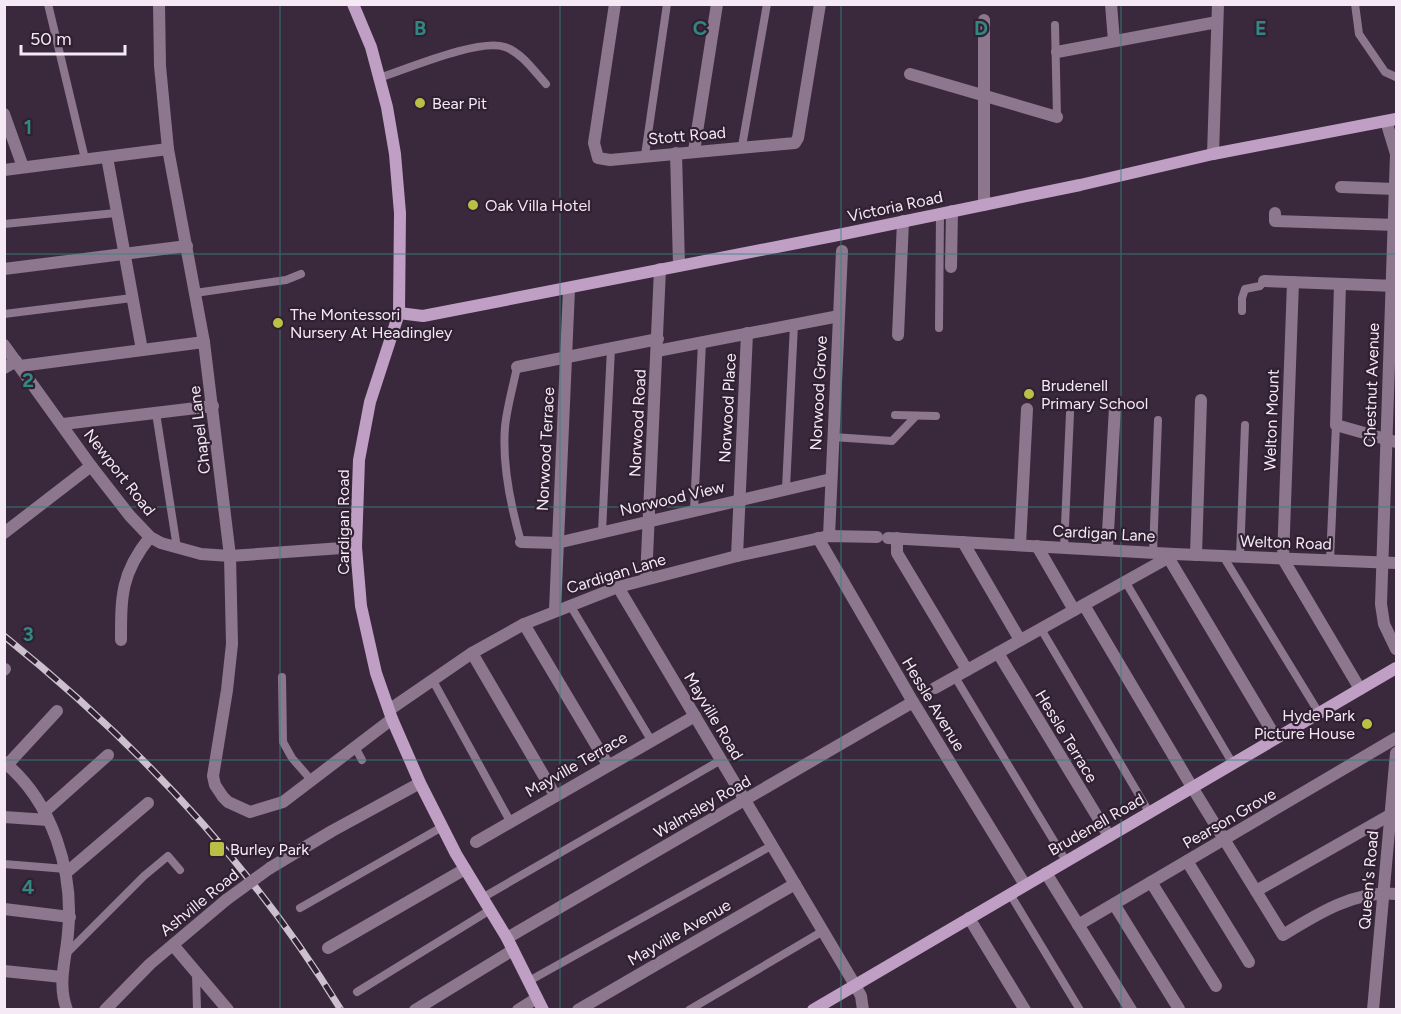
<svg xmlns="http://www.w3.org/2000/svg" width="1401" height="1014" viewBox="0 0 1401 1014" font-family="Figtree,sans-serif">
	<rect width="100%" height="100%" fill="#3a293d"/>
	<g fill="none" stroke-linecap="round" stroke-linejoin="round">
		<g stroke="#8c778e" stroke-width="8">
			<polyline points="48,4 85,159"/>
			<polyline points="1355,4 1359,34 1385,72 1396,77"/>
			<polyline points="1055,25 1057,117"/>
			<path d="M379,78c28,-9 100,-40 126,-31 17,6 29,24 41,37"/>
			<polyline points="742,146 767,4"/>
			<polyline points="645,155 667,4"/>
			<polyline points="4,224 116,213"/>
			<polyline points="195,293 286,280 301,274"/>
			<polyline points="1242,311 1242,298 1245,289 1260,286 1264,281"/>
			<polyline points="4,314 132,298"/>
			<polyline points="939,328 940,214"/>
			<path d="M517,367c-4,20 -10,40 -12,60 -3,37 6,80 16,115"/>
			<polyline points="156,413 177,548"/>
			<polyline points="895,415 936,416"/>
			<polyline points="833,437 892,441 916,416"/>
			<polyline points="786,488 794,324"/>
			<polyline points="694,510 702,342"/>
			<polyline points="602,532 611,348"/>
			<polyline points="1064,548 1070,413"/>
			<polyline points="1153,553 1158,420"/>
			<polyline points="1223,556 1319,713"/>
			<polyline points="1240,557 1245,425"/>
			<polyline points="1330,560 1336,425"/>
			<polyline points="1125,581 1233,764"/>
			<polyline points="570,605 651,740"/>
			<polyline points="1041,629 1149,812"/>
			<polyline points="282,677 283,742 292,758 312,781"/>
			<polyline points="955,677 1066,861"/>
			<polyline points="432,679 510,821"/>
			<polyline points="355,747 362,760"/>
			<polyline points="4,864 66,869"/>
			<polyline points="1010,894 1080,1010"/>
			<polyline points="482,898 721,760"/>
			<polyline points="300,908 442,827"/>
			<polyline points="66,954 144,876 168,856 180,870"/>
			<polyline points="196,973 197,1010"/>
			<polyline points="529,981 771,846"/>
			<polyline points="357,992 490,910"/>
			<polyline points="689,1010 823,931"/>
		</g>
		<g stroke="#8c778e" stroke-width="12">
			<polyline points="159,4 160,66 168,149 204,342 230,556 232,644 227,690 213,776 215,785 223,797 228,802 250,812 283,802 392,719"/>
			<polyline points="615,4 594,143 598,158 610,160 795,143 798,138 820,4"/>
			<polyline points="1111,4 1114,41"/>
			<polyline points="1057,52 1217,22"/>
			<polyline points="910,74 1057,117"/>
			<polyline points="4,114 23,167"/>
			<polyline points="1386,121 1396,154 1381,604 1384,624 1396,649"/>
			<polyline points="694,151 717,4"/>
			<polyline points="676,153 679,265"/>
			<polyline points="1213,154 1218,4"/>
			<polyline points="107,157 142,350"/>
			<polyline points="4,170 168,149"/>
			<polyline points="1341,187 1395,189"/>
			<polyline points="984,205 984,20"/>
			<polyline points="1275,213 1275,221 1396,225"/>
			<polyline points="951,267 952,211"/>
			<polyline points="4,269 187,246"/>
			<polyline points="1264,281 1396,286"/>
			<polyline points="1293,282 1283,559 1360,689"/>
			<polyline points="1340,284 1336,425 1396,442"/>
			<polyline points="898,335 903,221"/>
			<polyline points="4,345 91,466 130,516 150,537 161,543 201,554 230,556 356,547"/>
			<polyline points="657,351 839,316"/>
			<polyline points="20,366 204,342"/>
			<polyline points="517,367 658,339"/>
			<polyline points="4,368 16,361"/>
			<polyline points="63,424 213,406"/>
			<polyline points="4,533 91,466"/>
			<polyline points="829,536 842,251"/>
			<polyline points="818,538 913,702 1025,885"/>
			<polyline points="888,538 1174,554 1396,563"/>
			<polyline points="897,538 897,553 967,670"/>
			<polyline points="521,542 557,543 831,479"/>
			<polyline points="963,542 1020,640"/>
			<polyline points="1020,545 1027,409"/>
			<polyline points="1037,546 1074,610"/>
			<polyline points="1107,550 1115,407"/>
			<polyline points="1196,555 1201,400"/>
			<polyline points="737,556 747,333"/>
			<polyline points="1168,557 1276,738"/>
			<polyline points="646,579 660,269"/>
			<polyline points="618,587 855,985 861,996 863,1010"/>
			<path d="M1084,605l108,182 91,148c34,-21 72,-45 113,-41"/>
			<polyline points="555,610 569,289"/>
			<polyline points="524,624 608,765"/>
			<path d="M121,640c0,-44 0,-67 29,-103"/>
			<polyline points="472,653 555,795"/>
			<polyline points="998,653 1109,836"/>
			<polyline points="4,670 5,669"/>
			<polyline points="935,688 1173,555"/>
			<polyline points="389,710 472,653 524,624 618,587 737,556 829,536 877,537"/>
			<path d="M4,762c49,40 70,110 64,171 -2,27 -11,50 -1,77"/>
			<polyline points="8,764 57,711"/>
			<polyline points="44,812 108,755"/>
			<polyline points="4,817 48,820"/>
			<polyline points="476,842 695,716"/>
			<polyline points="1187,861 1249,962"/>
			<polyline points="270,868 332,831 420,783"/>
			<polyline points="67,872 148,803"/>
			<polyline points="1046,873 1131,1010"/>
			<polyline points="1151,882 1216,986"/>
			<polyline points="1256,891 1390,815"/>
			<polyline points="1114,904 1179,1009"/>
			<polyline points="4,909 70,917"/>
			<polyline points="969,918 1025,1010"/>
			<polyline points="1078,925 1396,738"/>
			<polyline points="507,938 913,702"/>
			<polyline points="173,945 228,1010"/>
			<polyline points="328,948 465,869"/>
			<polyline points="4,971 62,977"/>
			<polyline points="105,1010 150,964 226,900"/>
			<polyline points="415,1010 513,950"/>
			<polyline points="518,1010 537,998"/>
			<polyline points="578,1010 795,884"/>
			<polyline points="1373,1010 1396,753"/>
		</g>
		<g stroke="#c09fc4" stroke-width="12">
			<polyline points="353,4 371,47 387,107 395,154 400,213 399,313 370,402 359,460 356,547 361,606 376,673 392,719 420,783 456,854 507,938 543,1010"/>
			<polyline points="399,313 423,316 843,234 1080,185 1213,154 1396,119"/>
			<polyline points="813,1010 1396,668"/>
		</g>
		<defs>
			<path id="rail" d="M4,636c131,105 249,230 337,374"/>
		</defs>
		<use href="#rail" stroke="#cdc0ce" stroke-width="7"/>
		<use href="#rail" stroke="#302032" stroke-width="4.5" stroke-dasharray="14" stroke-linecap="butt"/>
		<polyline stroke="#8c778e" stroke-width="12" points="226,900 270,868"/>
	</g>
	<path fill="none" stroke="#318782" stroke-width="1.5" stroke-opacity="0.55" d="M280,4v1006M560,4v1006M841,4v1006M1121,4v1006M4,254h1392M4,507h1392M4,760h1392"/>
	<g fill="#b9c046" stroke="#302032" stroke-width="2">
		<circle cx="420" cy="103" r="6"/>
		<circle cx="473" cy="205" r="6"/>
		<circle cx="278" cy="323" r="6"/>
		<circle cx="1029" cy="394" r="6"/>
		<circle cx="1367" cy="724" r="6"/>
		<rect x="209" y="841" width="16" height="16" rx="3"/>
	</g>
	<g text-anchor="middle" stroke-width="4.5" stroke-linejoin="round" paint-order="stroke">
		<g font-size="16" fill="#f4e9f5" stroke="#302032" text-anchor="start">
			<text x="432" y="109">Bear Pit</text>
			<text x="485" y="211">Oak Villa Hotel</text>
			<text x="290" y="320">The Montessori<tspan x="290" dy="18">Nursery At Headingley</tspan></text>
			<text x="1041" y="391">Brudenell<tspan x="1041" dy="18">Primary School</tspan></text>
			<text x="1355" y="721" text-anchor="end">Hyde Park<tspan x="1355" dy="18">Picture House</tspan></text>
			<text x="230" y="855">Burley Park</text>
		</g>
		<g font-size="16" fill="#f4e9f5" stroke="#302032">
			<text transform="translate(687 135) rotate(-5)" y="6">Stott Road</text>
			<text transform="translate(895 206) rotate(-12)" y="6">Victoria Road</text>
			<text transform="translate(1371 385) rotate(-88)" y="6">Chestnut Avenue</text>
			<text transform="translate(818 393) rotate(-87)" y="6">Norwood Grove</text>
			<text transform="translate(727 408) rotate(-87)" y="6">Norwood Place</text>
			<text transform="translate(1271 420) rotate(-88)" y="6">Welton Mount</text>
			<text transform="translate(637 423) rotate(-87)" y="6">Norwood Road</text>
			<text transform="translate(199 430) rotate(-97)" y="6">Chapel Lane</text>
			<text transform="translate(545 449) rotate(-87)" y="6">Norwood Terrace</text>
			<text transform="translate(120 472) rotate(52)" y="6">Newport Road</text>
			<text transform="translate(672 498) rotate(-13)" y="6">Norwood View</text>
			<text transform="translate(343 522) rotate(-90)" y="6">Cardigan Road</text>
			<text transform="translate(1104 533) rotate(3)" y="6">Cardigan Lane</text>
			<text transform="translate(1286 542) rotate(2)" y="6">Welton Road</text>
			<text transform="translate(616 573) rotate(-17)" y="6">Cardigan Lane</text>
			<text transform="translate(934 704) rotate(59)" y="6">Hessle Avenue</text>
			<text transform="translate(714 716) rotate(59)" y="6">Mayville Road</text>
			<text transform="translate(1067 736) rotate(59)" y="6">Hessle Terrace</text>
			<text transform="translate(576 764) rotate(-30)" y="6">Mayville Terrace</text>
			<text transform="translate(702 806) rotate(-30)" y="6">Walmsley Road</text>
			<text transform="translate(1229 818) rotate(-30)" y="6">Pearson Grove</text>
			<text transform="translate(1096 824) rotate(-30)" y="6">Brudenell Road</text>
			<text transform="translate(1368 880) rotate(-85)" y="6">Queen's Road</text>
			<text transform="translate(199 902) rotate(-39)" y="6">Ashville Road</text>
			<text transform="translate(679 932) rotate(-30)" y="6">Mayville Avenue</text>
		</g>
	</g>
	<g font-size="20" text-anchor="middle" font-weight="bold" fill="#318782" stroke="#302032" stroke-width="4.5" stroke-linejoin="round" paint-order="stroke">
		<text x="420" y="35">B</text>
		<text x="700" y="35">C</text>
		<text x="981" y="35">D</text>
		<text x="1261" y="35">E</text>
		<text x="28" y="134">1</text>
		<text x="28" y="387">2</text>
		<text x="28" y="641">3</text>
		<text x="28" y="894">4</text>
	</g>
	<rect width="1401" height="1014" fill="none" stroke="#f4e9f5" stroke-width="12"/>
	<path d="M21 45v9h104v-9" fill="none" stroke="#f4e9f5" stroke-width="3"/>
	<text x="30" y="45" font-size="18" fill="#f4e9f5" stroke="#302032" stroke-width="4.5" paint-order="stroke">50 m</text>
</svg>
